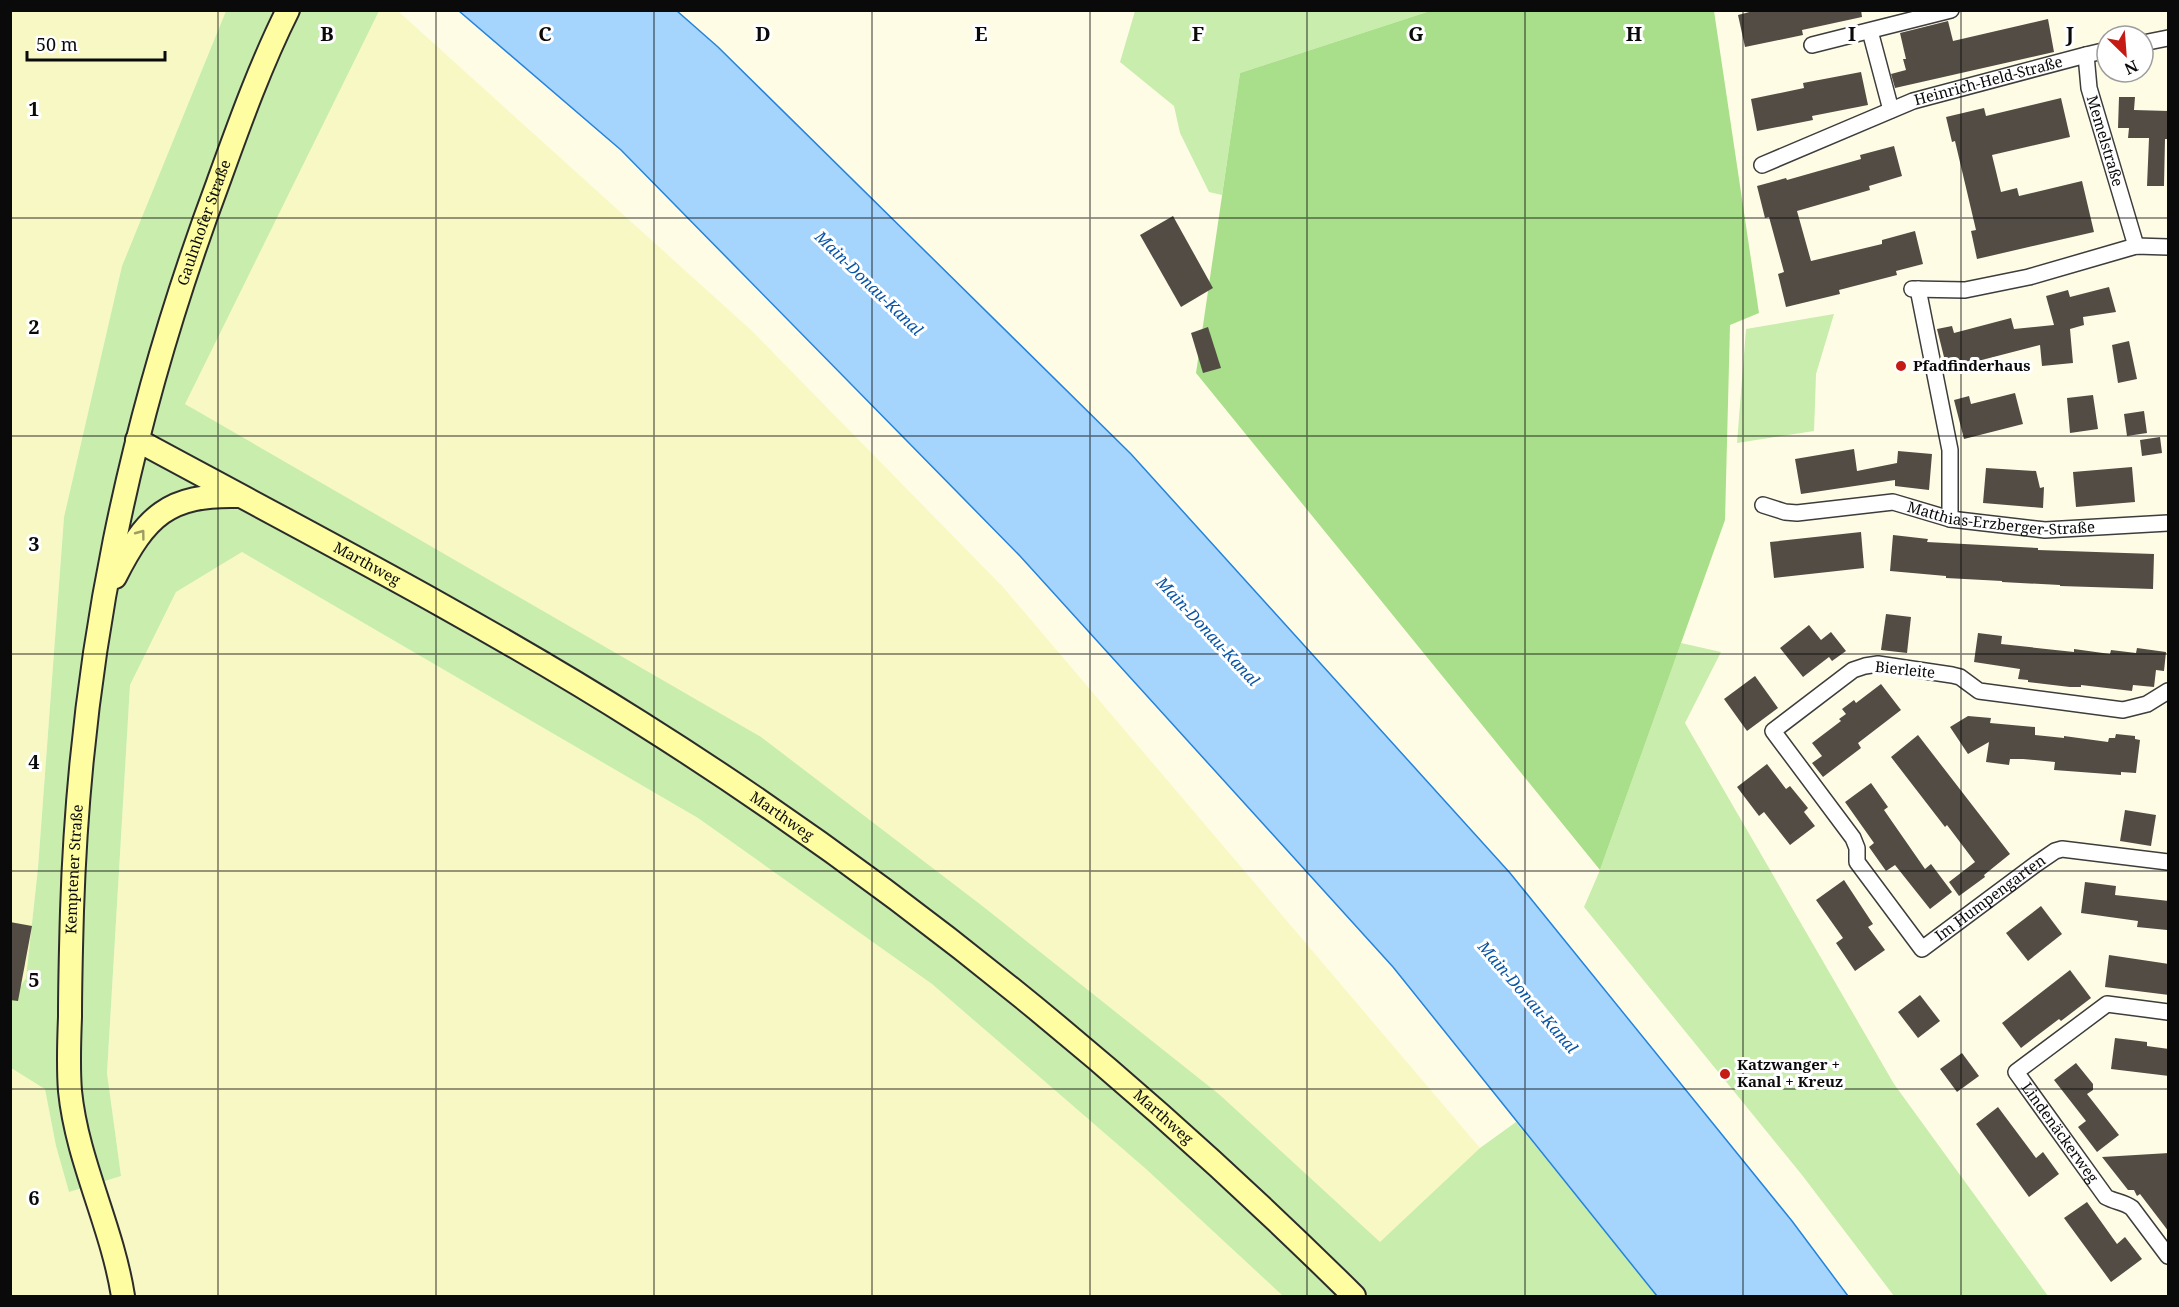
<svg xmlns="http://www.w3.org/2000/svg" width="2179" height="1307" viewBox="0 0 2179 1307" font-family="'Noto Serif',serif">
	<rect width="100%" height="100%" fill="#fffce6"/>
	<g fill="#f8f8c4">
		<polygon points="11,11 226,11 122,266 64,517 38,868 26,978 11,1003"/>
		<polygon points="379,11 398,11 751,330 1003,587 1480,1148 1380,1243 1220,1095 985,908 184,403"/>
		<polygon points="242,552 698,818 932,984 1146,1169 1283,1296 11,1296 10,1068 45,1088 56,1146 69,1192 121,1176 107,1073 130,685 176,592"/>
	</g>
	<g fill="#c8edac">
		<polygon points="226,11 379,11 185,404 761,737 985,908 1220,1095 1380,1242 1480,1148 1516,1122 1657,1296 1283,1296 1146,1169 932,984 698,818 242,552 176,592 130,685 107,1073 121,1176 69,1192 56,1146 45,1089 11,1068 10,1003 26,978 38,868 64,517 122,266"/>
		<polygon points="1135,11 1430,11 1240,73 1222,195 1209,192 1180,133 1174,106 1120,62"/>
		<polygon points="1834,314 1816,374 1814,431 1737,443 1746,329"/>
		<polygon points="1681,643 1721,652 1685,723 1894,1084 2048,1296 1894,1296 1802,1175 1584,907 1600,870"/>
	</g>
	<polygon fill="#a9df8a" points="1430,11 1714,11 1759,313 1730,325 1725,520 1600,870 1196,373 1240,73"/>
	<polygon fill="#a5d4fd" stroke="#2483db" stroke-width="1.5" points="459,11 677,11 718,47 1131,454 1510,873 1792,1221 1848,1296 1657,1296 1393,967 1020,556 621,150"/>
	<g fill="#534c45">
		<polygon points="1757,10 1861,10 1862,17 1802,30 1803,35 1745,47 1738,15"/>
		<polygon points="2048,19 2054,52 1895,88 1891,74 1906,70 1903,59 1906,59 1900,33 1948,21 1953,41"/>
		<polygon points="1861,72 1868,105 1812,116 1813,120 1757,131 1751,99 1804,88 1803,83"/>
		<polygon points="2119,97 2135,97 2134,110 2169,111 2169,139 2165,139 2164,186 2147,186 2149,138 2128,138 2129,128 2118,128"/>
		<polygon points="2061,98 2070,137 1992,155 2001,192 2017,188 2019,196 2082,181 2094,232 1977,259 1971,231 1976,230 1955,141 1952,142 1946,117 1984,108 1986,116"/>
		<polygon points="1894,146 1902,176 1869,186 1870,190 1797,211 1811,261 1882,244 1882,240 1915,231 1923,264 1896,271 1897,275 1839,290 1840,294 1786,307 1778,274 1784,272 1769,217 1765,218 1757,186 1786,178 1787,180 1861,159 1860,155"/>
		<polygon points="1173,216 1213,288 1181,307 1140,235"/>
		<polygon points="2109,287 2116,312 2083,317 2084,325 2070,329 2073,363 2042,366 2040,345 1947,369 1937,329 1952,326 1954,333 2011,318 2014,329 2054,325 2046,296 2068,290 2070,297"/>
		<polygon points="1208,327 1221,368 1203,373 1191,333"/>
		<polygon points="2129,341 2137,379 2118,383 2112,345"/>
		<polygon points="2015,393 2023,424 1964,439 1954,400 1969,396 1971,404"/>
		<polygon points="2093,395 2098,429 2070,433 2067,398"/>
		<polygon points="2144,411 2147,433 2127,436 2124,414"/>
		<polygon points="2160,437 2162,453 2142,456 2140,440"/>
		<polygon points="1854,449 1857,471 1897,463 1898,451 1932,454 1929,490 1895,486 1895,480 1801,494 1795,459"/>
		<polygon points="2132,467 2135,502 2076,507 2073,472"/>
		<polygon points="1986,468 2036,471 2040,488 2044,487 2043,508 1983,503"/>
		<polygon points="1861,532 1864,568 1774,578 1770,542"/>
		<polygon points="1893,535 1928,539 1927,542 2038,548 2038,550 2154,554 2153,589 2060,586 2060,585 2002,582 2002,581 1946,578 1946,576 1890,571"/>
		<polygon points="1886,614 1911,617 1907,653 1881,650"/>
		<polygon points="1809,625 1821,640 1831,632 1846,651 1832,661 1829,657 1803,677 1780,648"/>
		<polygon points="1978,633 2002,636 2001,644 2074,652 2074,649 2110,654 2111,650 2136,653 2137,648 2166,652 2164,671 2156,670 2154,687 2133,685 2132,691 2081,685 2081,687 2070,687 2028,682 2028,680 2018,679 2020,669 1974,662"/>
		<polygon points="1755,676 1778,708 1747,731 1724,699"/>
		<polygon points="1881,684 1901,710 1858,743 1861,748 1823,777 1812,763 1822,756 1812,743 1841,721 1839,719 1846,714 1842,709 1854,700 1856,703"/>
		<polygon points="1968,716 1991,718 1990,723 2035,727 2035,735 2064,738 2064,736 2108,742 2109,738 2115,738 2116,734 2135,736 2135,739 2140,740 2136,773 2121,772 2121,775 2054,770 2055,762 2023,759 2010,759 2009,765 1986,762 1989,742 1968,754 1950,727"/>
		<polygon points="1918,735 2010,854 1984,875 1985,877 1959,896 1949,882 1975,862 1947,825 1945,827 1891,757"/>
		<polygon points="1767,764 1786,789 1790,786 1808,808 1804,812 1815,826 1790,845 1764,812 1759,816 1737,787"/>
		<polygon points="1871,783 1888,807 1884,810 1925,869 1931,864 1952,892 1930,909 1895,865 1886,871 1869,847 1874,843 1845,802"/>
		<polygon points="2125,810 2156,815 2151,846 2120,841"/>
		<polygon points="1844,880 1873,924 1868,927 1885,950 1855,971 1836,943 1843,938 1816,900"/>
		<polygon points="2085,882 2116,886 2115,895 2169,901 2167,930 2137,927 2138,921 2081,913"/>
		<polygon points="2041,906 2062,934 2028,961 2006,933"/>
		<polygon points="10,922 32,926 18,1001 10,1000"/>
		<polygon points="2109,955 2169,964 2169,995 2105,987"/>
		<polygon points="2070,970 2091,998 2061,1021 2059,1019 2021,1048 2002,1023"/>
		<polygon points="1920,995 1940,1021 1918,1038 1898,1012"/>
		<polygon points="2115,1038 2147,1042 2147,1046 2169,1049 2169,1076 2111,1069"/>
		<polygon points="1962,1053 1979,1076 1957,1092 1940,1069"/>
		<polygon points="2076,1063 2093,1084 2093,1090 2087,1094 2119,1135 2097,1152 2078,1127 2086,1121 2054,1080"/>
		<polygon points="1998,1107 2036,1158 2043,1152 2059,1174 2029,1197 1976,1124"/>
		<polygon points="2169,1153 2169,1232 2140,1194 2137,1196 2134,1190 2128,1190 2102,1157"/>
		<polygon points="2087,1202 2117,1244 2125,1237 2142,1259 2111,1282 2064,1218"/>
	</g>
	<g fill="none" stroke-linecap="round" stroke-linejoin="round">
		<defs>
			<g id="street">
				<polyline points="1870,31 1891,110"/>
				<polyline points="2143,43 2168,38"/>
				<polyline points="1812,45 1951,10"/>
				<path id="s1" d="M2107,50l-21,5 3,33 47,158"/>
				<path id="s2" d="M1762,165l151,-64 173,-46"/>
				<polyline points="1912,289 1965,290 2029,277 2136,246 2168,247"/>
				<polyline points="1918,289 1950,450 1950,519"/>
				<path id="s3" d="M1763,505l22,7 12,1 96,-11 57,17 95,11 123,-7"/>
				<path id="s4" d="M2168,691l-21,13 -24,6 -144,-19 -19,-14 -8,-2 -74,-11 -13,2 -12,4 -80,61 80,107 4,10v14l65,87 114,-85 19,-13 7,-2 106,13"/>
				<path id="s5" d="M2168,1012l-61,-8 -91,68 90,125c9,5 18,5 26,11l36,48"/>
			</g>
			<g id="secondary">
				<path id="s6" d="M137,440c170,92 341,180 504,283 259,163 496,358 713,573"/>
				<path d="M115,577c31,-61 53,-83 124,-81"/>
				<path id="s7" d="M123,1296c-11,-70 -46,-135 -53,-205 -2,-25 -1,-49 0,-74 0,-35 1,-71 2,-106 8,-254 57,-490 146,-728 21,-58 42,-117 70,-173"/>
			</g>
		</defs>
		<use href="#street" stroke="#3d3d3d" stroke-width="18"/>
		<use href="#secondary" stroke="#2c2c2c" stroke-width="26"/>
		<use href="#street" stroke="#fff" stroke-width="15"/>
		<use href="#secondary" stroke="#fffda1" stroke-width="22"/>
	</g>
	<defs><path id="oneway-chevron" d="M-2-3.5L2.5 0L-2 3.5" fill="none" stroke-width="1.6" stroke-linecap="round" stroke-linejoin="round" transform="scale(1.5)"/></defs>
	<use stroke="#9d9c65" href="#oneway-chevron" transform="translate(141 534) rotate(-53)"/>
	<path fill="none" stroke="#0a0a0a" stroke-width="1.5" stroke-opacity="0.55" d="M218,10v1286M436,10v1286M654,10v1286M872,10v1286M1090,10v1286M1307,10v1286M1525,10v1286M1743,10v1286M1961,10v1286M10,218h2158M10,436h2158M10,654h2158M10,871h2158M10,1089h2158"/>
	<g fill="#c61b15" stroke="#fff" stroke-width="2">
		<circle cx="1901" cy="366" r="6"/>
		<circle cx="1725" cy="1074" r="6"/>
	</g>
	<g text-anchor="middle" stroke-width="6" stroke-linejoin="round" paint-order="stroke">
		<g font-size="15" fill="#0a0a0a" stroke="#fff">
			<text dy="5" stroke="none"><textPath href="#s2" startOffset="242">Heinrich-Held-Straße</textPath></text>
			<text dy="5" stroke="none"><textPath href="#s1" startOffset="110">Memelstraße</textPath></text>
			<text dy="5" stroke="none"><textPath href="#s7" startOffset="1096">Gaulnhofer Straße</textPath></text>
			<text dy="5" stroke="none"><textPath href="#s3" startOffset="242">Matthias-Erzberger-Straße</textPath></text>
			<text dy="5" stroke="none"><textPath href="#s6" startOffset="261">Marthweg</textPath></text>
			<text transform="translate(1905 670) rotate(6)" y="5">Bierleite</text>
			<text dy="5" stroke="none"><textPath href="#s6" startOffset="747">Marthweg</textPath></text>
			<text dy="5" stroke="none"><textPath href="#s7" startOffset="434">Kemptener Straße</textPath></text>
			<text dy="5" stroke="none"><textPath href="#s4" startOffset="780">Im Humpengarten</textPath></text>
			<text dy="5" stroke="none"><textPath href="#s6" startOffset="1233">Marthweg</textPath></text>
			<text dy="5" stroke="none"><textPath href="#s5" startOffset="250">Lindenäckerweg</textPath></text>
		</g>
		<g font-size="15" font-weight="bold" fill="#0a0a0a" stroke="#fff" text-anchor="start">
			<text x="1913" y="371">Pfadfinderhaus</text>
			<text x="1737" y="1070">Katzwanger +<tspan x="1737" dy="17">Kanal + Kreuz</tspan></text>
		</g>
		<g font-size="16" font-style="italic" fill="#0854a6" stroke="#fff">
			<text transform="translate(869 283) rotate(44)" y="6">Main-Donau-Kanal</text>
			<text transform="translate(1208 631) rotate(47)" y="6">Main-Donau-Kanal</text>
			<text transform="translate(1528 997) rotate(49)" y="6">Main-Donau-Kanal</text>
		</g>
	</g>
	<g font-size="20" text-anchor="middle" font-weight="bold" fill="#0a0a0a" stroke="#fff" stroke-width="6" stroke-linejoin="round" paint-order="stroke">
		<text x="327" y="41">B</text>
		<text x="545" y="41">C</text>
		<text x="763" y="41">D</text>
		<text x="981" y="41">E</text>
		<text x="1198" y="41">F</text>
		<text x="1416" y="41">G</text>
		<text x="1634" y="41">H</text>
		<text x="1852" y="41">I</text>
		<text x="2070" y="41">J</text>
		<text x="34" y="116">1</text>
		<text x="34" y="334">2</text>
		<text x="34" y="551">3</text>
		<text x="34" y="769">4</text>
		<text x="34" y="987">5</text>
		<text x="34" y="1205">6</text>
	</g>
	<rect width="2179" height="1307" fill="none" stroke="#0a0a0a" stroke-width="24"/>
	<g transform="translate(2125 54) rotate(155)"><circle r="28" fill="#ffffff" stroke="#9d9d9d" stroke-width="1.5"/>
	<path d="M0-4.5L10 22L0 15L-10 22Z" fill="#c61b15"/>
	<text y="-9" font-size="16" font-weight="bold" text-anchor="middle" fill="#0a0a0a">N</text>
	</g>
	<path d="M27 51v9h138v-9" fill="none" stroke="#0a0a0a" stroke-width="3"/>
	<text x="36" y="51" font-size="18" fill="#0a0a0a" stroke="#ffffff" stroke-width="4.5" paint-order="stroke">50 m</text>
</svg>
